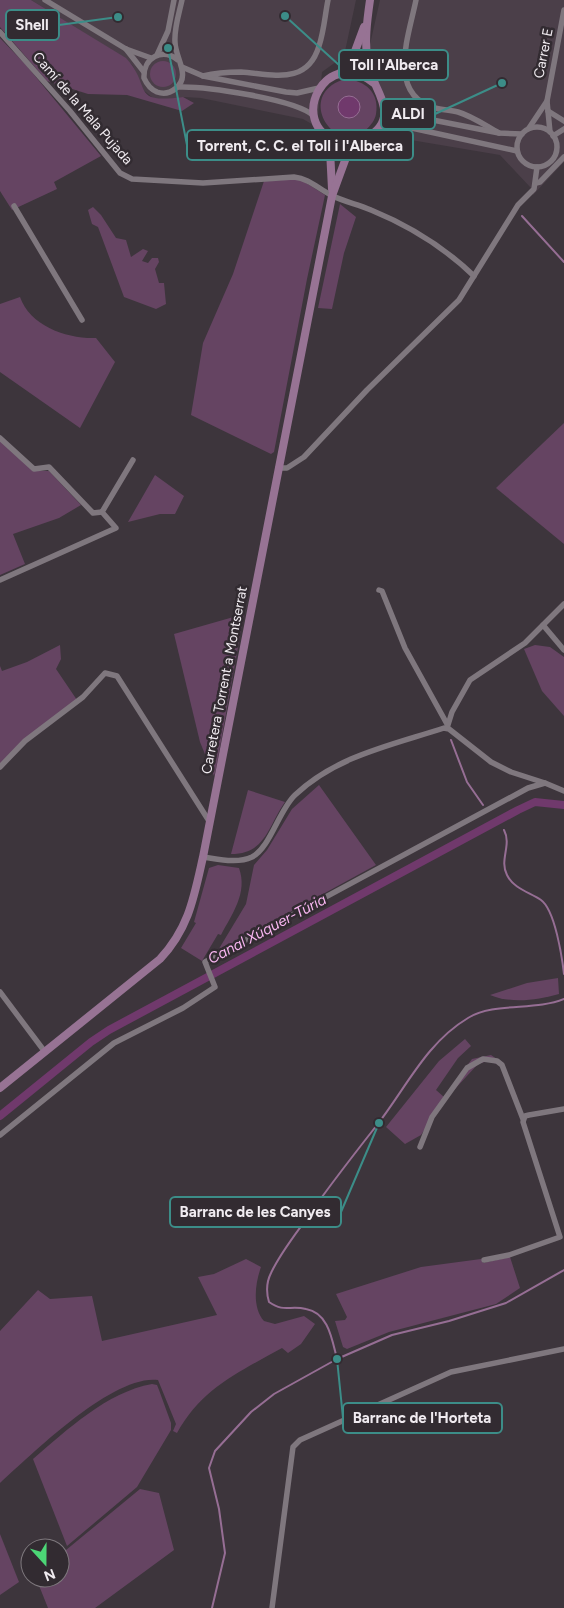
<svg xmlns="http://www.w3.org/2000/svg" width="564" height="1608" viewBox="0 0 564 1608" font-family="Figtree,sans-serif">
	<rect width="100%" height="100%" fill="#3d353c"/>
	<g fill="#4b3f49">
		<polygon points="31,0 356,0 344,56 322,72 317,127 303,119 201,98 184,97 165,100 154,99 141,88 133,66 125,58"/>
		<polygon points="380,0 564,0 564,162 533,195 531,188 500,155 393,137 379,137 385,114 370,63 369,49"/>
	</g>
	<g fill="#654462">
		<path d="M0,0h31l95,58c27,29 3,46 57,39l11,6 -12,8 -55,-16 -39,-1 -41,-13 -47,-54z"/>
		<polygon points="0,38 26,65 101,156 54,182 57,189 12,210 0,191"/>
		<circle cx="163" cy="74" r="13"/>
		<path d="M345,79c20,1 35,14 31,35 -1,6 -5,11 -10,16 -32,27 -72,-36 -21,-51z"/>
		<polygon points="300,179 325,195 307,279 274,452 271,454 191,415 203,343 233,274 264,181"/>
		<polygon points="340,204 356,217 344,253 332,309 318,308"/>
		<polygon points="93,207 101,215 116,238 126,240 131,257 143,249 148,251 142,261 148,263 152,258 158,258 159,262 155,269 159,283 164,283 166,304 156,309 124,297 98,227 92,224 88,210"/>
		<path d="M20,297c10,29 47,42 76,41l19,24 -35,66 -80,-56v-68z"/>
		<polygon points="564,423 564,544 496,488"/>
		<polygon points="0,440 33,471 49,471 81,505 59,518 13,534 25,564 0,575"/>
		<polygon points="155,475 184,496 175,514 160,514 128,522"/>
		<polygon points="244,614 216,769 214,776 200,742 174,634"/>
		<polygon points="60,645 61,659 56,669 77,700 25,741 0,767 0,666 2,671 27,662"/>
		<polygon points="535,645 550,647 564,657 564,716 542,691 524,649"/>
		<polygon points="319,785 376,865 217,952 246,904 254,865 267,850 292,809"/>
		<path d="M248,790l37,12c-17,24 -19,52 -54,52z"/>
		<path d="M218,865l21,3c9,25 -7,46 -18,67l-3,-1 -16,27 -21,-13 15,-25 -2,-1 15,-54z"/>
		<path d="M558,978l1,16c-22,6 -47,10 -69,1l37,-12z"/>
		<polygon points="465,1039 471,1046 458,1058 436,1090 444,1097 472,1059 491,1055 504,1064 497,1064 488,1061 478,1064 442,1103 421,1135 405,1144 386,1127 439,1061"/>
		<polygon points="510,1257 520,1288 496,1304 389,1332 347,1349 343,1347 335,1321 345,1320 347,1317 336,1294 421,1267 481,1259 483,1263"/>
		<path d="M246,1259l15,8c-6,17 -9,40 3,54l11,3 29,-8 11,8 -14,20 -13,9 -6,-5c-43,24 -80,40 -105,85l-4,-2 3,-7 -18,-44c-45,-6 -126,74 -158,103v-152l38,-41 12,9 42,-3 10,45 115,-26 -19,-38 16,-3z"/>
		<path d="M152,1384l5,1 2,5 12,33v7l-34,57 -70,59 -34,-87c34,-29 74,-67 119,-75z"/>
		<polygon points="140,1489 159,1493 174,1550 95,1608 48,1608 36,1578 60,1578 60,1555"/>
		<polygon points="0,1534 19,1582 0,1595"/>
	</g>
	<circle fill="#70396c" stroke="#966e94" cx="349" cy="107" r="11"/>
	<g fill="none" stroke-linecap="round" stroke-linejoin="round">
		<g stroke="#966e94" stroke-width="2">
			<polyline points="522,216 564,262"/>
			<polyline points="451,740 467,782 483,805"/>
			<path d="M504,830c8,15 -5,30 3,45 7,14 22,17 34,25 14,10 21,57 23,74"/>
			<path d="M337,1359c-5,-19 -8,-46 -31,-50 -17,-4 -21,4 -37,-7 -3,-10 -3,-19 2,-29 8,-17 20,-33 31,-48 24,-35 49,-67 75,-100 29,-37 49,-82 91,-107 26,-16 67,-7 96,-19"/>
			<polyline points="212,1608 225,1553 219,1509 209,1468 215,1451 251,1412 274,1394 337,1359 392,1335 449,1321 506,1303 564,1270"/>
		</g>
		<polyline stroke="#70396c" stroke-width="8" points="0,1116 91,1042 109,1030 518,810 535,802 564,805"/>
		<g stroke="#7f777e" stroke-width="5.5">
			<polyline points="45,0 126,49 151,58"/>
			<path d="M416,0c-7,35 -30,94 19,108 7,2 15,2 23,4 14,4 28,14 41,21"/>
			<path d="M0,32l70,79 50,62 12,6 71,4 91,-6c16,2 23,11 37,18 13,7 27,9 40,15 39,16 73,37 103,66"/>
			<polyline points="126,49 144,72"/>
			<polyline points="157,55 168,31 174,0"/>
			<path d="M178,60c-16,-13 -35,-2 -34,18 3,7 6,11 13,14 6,2 13,1 18,-3 17,-13 0,-31 0,-47 -1,-14 4,-28 7,-42"/>
			<polyline points="182,67 203,76 286,92 297,93 319,88"/>
			<path d="M203,76c12,-3 25,-4 38,-4 31,2 66,14 78,-26 5,-15 6,-31 9,-46"/>
			<path d="M178,87c26,-1 118,12 136,29"/>
			<polyline points="383,101 402,114 499,133 522,134"/>
			<polyline points="548,111 564,121"/>
			<circle cx="537" cy="147" r="20"/>
			<polyline points="529,128 547,101"/>
			<polyline points="375,131 407,127 517,151"/>
			<polyline points="550,132 547,101 564,10"/>
			<polyline points="553,136 564,129"/>
			<polyline points="536,183 540,182 564,157"/>
			<polyline points="14,206 82,320"/>
			<polyline points="0,438 34,469 49,467 93,513 102,512"/>
			<polyline points="278,468 287,468 304,457 367,390 459,300 518,205 534,189 537,167"/>
			<polyline points="0,580 116,528 102,512 133,460"/>
			<polyline points="379,590 382,591 405,648 447,724"/>
			<polyline points="543,625 564,650"/>
			<polyline points="447,728 452,712 470,680 525,643 564,604"/>
			<polyline points="0,767 25,741 83,697 105,673 117,676 209,821"/>
			<path d="M203,857c15,2 34,7 49,0 18,-9 27,-47 43,-62 41,-39 97,-50 149,-67l5,1 42,33 20,10 34,11"/>
			<polyline points="0,992 45,1052"/>
			<polyline points="0,1135 114,1043 183,1008 215,987 205,962 528,788 545,783 564,791"/>
			<polyline points="420,1147 432,1117 467,1068 483,1059 497,1061 502,1065 523,1119"/>
			<polyline points="484,1260 509,1255 560,1237 523,1122 525,1116 529,1115 564,1109"/>
			<polyline points="272,1608 293,1447 300,1440 451,1372 564,1349"/>
		</g>
		<g stroke="#977394" stroke-width="8">
			<path d="M370,0c-3,21 -6,43 -2,64 4,25 36,53 -2,74 -9,5 -19,6 -29,3 -51,-17 -11,-98 38,-57"/>
			<polyline points="340,73 354,54 364,27"/>
			<polyline points="326,135 330,150 332,189"/>
			<path d="M0,1088l160,-129c29,-31 34,-62 43,-102l129,-661 15,-41 13,-14"/>
		</g>
	</g>
	<g text-anchor="middle" stroke-width="5" stroke-linejoin="round" paint-order="stroke">
		<g font-size="14" fill="#f0ebf0" stroke="#322b31">
			<text transform="translate(543 53) rotate(-79)" y="5">Carrer E</text>
			<text transform="translate(83 108) rotate(49)" y="5">Camí de la Mala Pujada</text>
			<text transform="translate(224 680) rotate(-79)" y="5">Carretera Torrent a Montserrat</text>
		</g>
		<g font-size="15" font-style="italic" fill="#f8b6f1" stroke="#322b31">
			<text transform="translate(267 929) rotate(-28)" y="5">Canal Xúquer-Túria</text>
		</g>
	</g>
	<path fill="none" stroke="#3c8d88" stroke-width="2" d="M118 17L59 25M285 16L339 65M502 83L435 114M168 48L187 145M379 1123L341 1212M337 1359L343 1418"/>
	<g fill="#3c8d88" stroke="#322b31" stroke-width="2">
		<circle cx="118" cy="17" r="5"/>
		<circle cx="285" cy="16" r="5"/>
		<circle cx="502" cy="83" r="5"/>
		<circle cx="168" cy="48" r="5"/>
		<circle cx="379" cy="1123" r="5"/>
		<circle cx="337" cy="1359" r="5"/>
	</g>
	<g fill="#322b31" stroke="#3c8d88" stroke-width="2">
		<rect x="6" y="10" width="53" height="30" rx="5"/>
		<rect x="339" y="50" width="109" height="30" rx="5"/>
		<rect x="381" y="99" width="54" height="30" rx="5"/>
		<rect x="187" y="130" width="226" height="30" rx="5"/>
		<rect x="170" y="1197" width="171" height="30" rx="5"/>
		<rect x="343" y="1403" width="159" height="30" rx="5"/>
	</g>
	<g font-size="15" text-anchor="middle" font-weight="bold" fill="#f0ebf0">
		<text x="32" y="30">Shell</text>
		<text x="394" y="70">Toll l'Alberca</text>
		<text x="408" y="119">ALDI</text>
		<text x="300" y="151">Torrent, C. C. el Toll i l'Alberca</text>
		<text x="255" y="1217">Barranc de les Canyes</text>
		<text x="422" y="1423">Barranc de l'Horteta</text>
	</g>
	<g transform="translate(45 1563) rotate(159)"><circle r="24" fill="#322b31" stroke="#7e787d"/>
	<path d="M0-4L9 19L0 12L-9 19Z" fill="#4cd676"/>
	<text y="-8" font-size="14" font-weight="bold" text-anchor="middle" fill="#f0ebf0">N</text>
	</g>
</svg>
